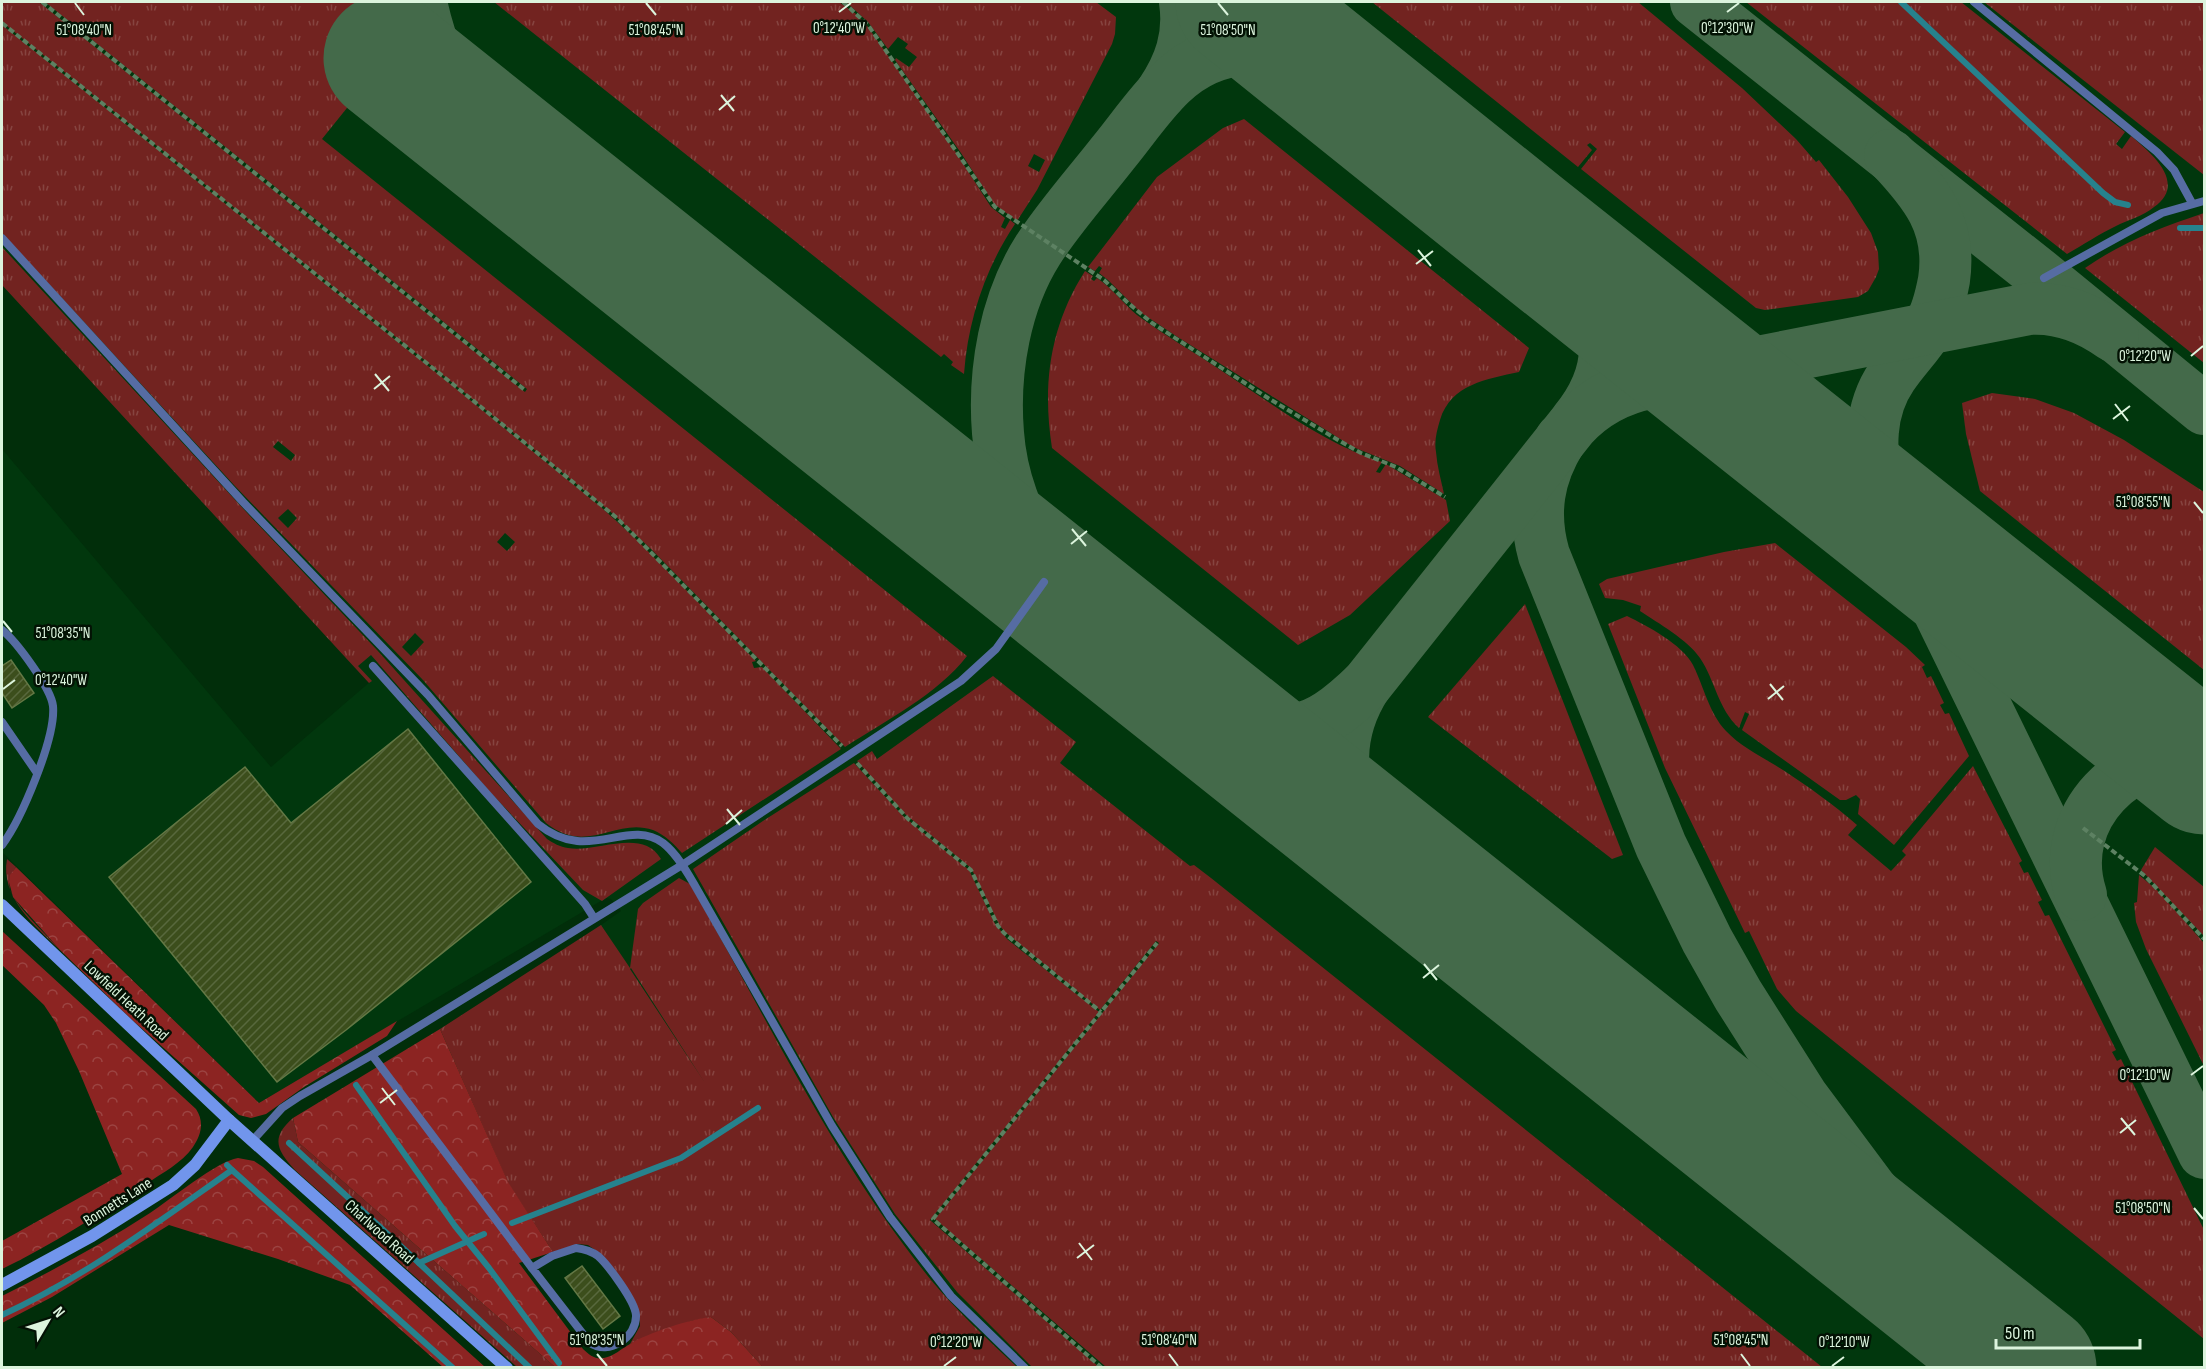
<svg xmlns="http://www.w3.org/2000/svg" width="2206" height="1369" viewBox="0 0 2206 1369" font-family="'Sofia Sans Condensed',sans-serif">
	<defs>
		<pattern id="grass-tufts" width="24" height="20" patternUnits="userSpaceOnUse" patternTransform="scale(1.5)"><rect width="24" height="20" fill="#722320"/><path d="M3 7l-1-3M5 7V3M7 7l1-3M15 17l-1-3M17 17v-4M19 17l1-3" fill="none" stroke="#864440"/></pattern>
		<pattern id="forest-crowns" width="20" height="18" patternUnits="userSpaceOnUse" patternTransform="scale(1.5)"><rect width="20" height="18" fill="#8c2422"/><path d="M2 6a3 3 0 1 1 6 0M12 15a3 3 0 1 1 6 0" fill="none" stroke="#9c4442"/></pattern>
		<pattern id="building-hatch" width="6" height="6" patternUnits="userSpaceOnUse" patternTransform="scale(1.5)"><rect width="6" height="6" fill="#3c4e1c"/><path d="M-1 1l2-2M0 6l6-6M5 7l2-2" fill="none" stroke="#58683d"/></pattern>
	</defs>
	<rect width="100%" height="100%" fill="#012e0a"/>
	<polygon fill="#01370d" points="2,2 2204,2 2204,1367 888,1367 601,925 621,911 611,899 606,898 259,1103 2,852 2,449 271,767 371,681 2,278"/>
	<g fill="url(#grass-tufts)" fill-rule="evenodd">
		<path d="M2,2h37l486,390 2,-3 -482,-387h344l8,41 -12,12 -26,38 -37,46 645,517c-29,38 -82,65 -122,91l-194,-198 -39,-36 -190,-155 -420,-336z"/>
		<path d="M494,2h345l17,12 12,13 87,124 36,56 14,11 -4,9 4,2 5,-9 5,4c-30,45 -47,96 -51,150l-13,-9 2,-3 -9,-8 -3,3z"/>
		<path d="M846,2h250l20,15 -1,17 -3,10 -75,146 -20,31 -23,-17 -33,-51 -66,-93 1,-2 13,9 8,-10 -12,-9 3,-4 -10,-7 -10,12 -20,-27zM1034,154l11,6 -6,12 -11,-6z"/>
		<polygon points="1372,2 1638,2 1742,88 1796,139 1816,162 1819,160 1848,197 1871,233 1878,252 1879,269 1876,277 1868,291 1858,297 1765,310 1756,308 1581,169 1597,149 1590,143 1587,145 1592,150 1578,167"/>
		<path d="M1746,2h215l164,130 -9,12 6,5 9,-13c20,17 57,47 23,71 -11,9 -26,13 -38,19 -17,8 -33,19 -49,28z"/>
		<polygon points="1984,2 2204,2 2204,175"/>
		<path d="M2,25l446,357 154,126 34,31 120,122 -4,1 2,6 8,-1 79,82 -159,104c-8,-9 -17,-18 -29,-23 -38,-13 -66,26 -107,-7l-123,-143 -188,-194 -233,-253zM278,441l17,14 -4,6 -18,-14zM288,509l9,9 -9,10 -10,-10zM505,533l10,9 -8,9 -10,-9zM415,633l9,9 -13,14 -9,-9z"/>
		<path d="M1244,119l285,229 -10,24c-32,7 -68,12 -79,48 -3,10 -6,21 -4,32 1,14 5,28 8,42l-44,-28 -47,-19 -177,-111 -36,-24 -32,-32 -9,-7 3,-5 -3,-2 -4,5 -7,-4 69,-90 66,-49z"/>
		<path d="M2204,213v150l-119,-95c39,-27 75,-40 119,-55z"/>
		<path d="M2,247l247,268 128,135 170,189c6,4 13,8 21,9 29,5 74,-21 93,11l-59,42 -19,-11 -92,-97 -120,-138 -13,11 14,15 -3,2 -367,-398z"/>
		<path d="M1085,271l8,5 -2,3 3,2 3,-3c15,10 26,25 40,37 27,20 57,37 85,56 47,31 106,75 160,91l-6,10 4,1 6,-9 60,36 4,21 -100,94 -52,30 -246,-197c-10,-64 -2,-122 33,-177z"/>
		<polygon points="1992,393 2035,399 2074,413 2124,440 2204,492 2204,670 1980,491 1966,434 1962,403"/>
		<path d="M1775,543l131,104 19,18 -3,2 5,11 4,-2 13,27 -4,2 5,9 4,-1 20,43 -75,89 -36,-31 2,-15 -4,-4 -10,5h-6l-98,-70 7,-16 -4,-2 -6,16c-21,-19 -24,-48 -39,-70 -12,-18 -42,-35 -60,-47l1,-5 -18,-6 -18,-2 -6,-14 8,-5 117,-27z"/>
		<polygon points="1525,604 1623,855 1612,859 1428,717"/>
		<path d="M1627,616c20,10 55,28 66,49 11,22 16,48 33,66 15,16 38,27 57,39 26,17 51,35 74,55l-9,10 43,36 15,-16 -4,-4 71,-85 49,95 -3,2 5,10 4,-1 14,28 -4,2 7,14 4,-1 67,135 -4,2 5,9 4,-2 83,171v109l-408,-328 -19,-22 -28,-58 -4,2 -80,-165 -57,-144z"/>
		<polygon points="993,676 1076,742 1060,763 1190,866 1194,865 1211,878 1822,1367 1106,1367 935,1219 1159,943 1156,941 1100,1010 1005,932 1000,926 971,868 905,814 857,761 872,751 877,759"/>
		<polygon points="854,763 903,816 969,870 994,922 1007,939 1099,1012 930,1220 1099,1367 1032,1367 957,1292 895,1214 833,1117 693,869 766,819"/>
		<polygon points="2155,847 2204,887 2204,936 2141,870"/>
		<path d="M7,859l9,8c-5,7 -8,13 -6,22 4,16 38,47 50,61 -25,-24 -60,-53 -53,-91z"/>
		<polygon points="2139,875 2157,890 2204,943 2204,1066 2146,949 2136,922 2134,903 2137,902"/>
		<path d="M679,878l11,6c77,134 143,275 241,396 26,31 56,59 86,87h-254l-32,-35 -20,-15 -20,4 -61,23 10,-18 -1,-13 -38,-59 -13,-9 -10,-1 -25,8 -45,-69 -68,-154 161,-104 29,43 8,-59 5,-6zM631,968l74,115 -75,-114z"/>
		<path d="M293,1118l5,24 257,225h-38l-222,-197c-18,-20 -25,-32 -2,-52z"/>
	</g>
	<g fill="url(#forest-crowns)">
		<polygon points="16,867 259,1103 397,1021 387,1036 304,1087 266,1114 251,1118 239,1115 130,1018 60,950 13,897 9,882 10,875"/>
		<path d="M2,931l194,178c8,12 6,25 -3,38 -11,16 -31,26 -47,37 -47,30 -94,61 -144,85v-28l120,-67 -43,-103 -23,-48 -12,-18 -42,-40z"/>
		<path d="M440,1029l68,153 45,70 -34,11 64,86c6,6 13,11 21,9 10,-2 17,-9 26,-14 18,-11 60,-25 81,-27l20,15 32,35h-208l-257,-225 -5,-24z"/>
		<path d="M238,1158l16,3 9,6 222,200h-42l-93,-82 -72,-26 -109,-34 -117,72 -50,26v-27c50,-25 100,-52 148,-83 20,-13 67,-52 88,-55z"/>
	</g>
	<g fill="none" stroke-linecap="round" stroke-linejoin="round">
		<g stroke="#26828d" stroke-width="6">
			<polyline points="1901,2 2103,193 2115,202 2128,205"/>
			<polyline points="2180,228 2204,228"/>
			<polyline points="356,1085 455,1226 489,1268 559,1363"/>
			<polyline points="289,1143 419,1263"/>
			<polyline points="232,1170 453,1368"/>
			<polyline points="512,1223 681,1158 758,1108"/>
			<polyline points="484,1234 419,1263 530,1368"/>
			<path d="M2,1315c83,-38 156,-93 230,-145l-5,-5"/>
		</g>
		<g stroke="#446a4a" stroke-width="52">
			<path d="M421,2c8,37 21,74 44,105 19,25 46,46 69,67"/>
			<polyline points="1696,2 2044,278 2204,409"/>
			<path d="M1161,93c19,-28 29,-57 24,-91"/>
			<path d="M1890,155c36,38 62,70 54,125 -3,16 -7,34 -16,48 -10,17 -25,31 -36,48 -23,33 -24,77 -12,115l324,662"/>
			<path d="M1571,266c41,52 48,102 4,156"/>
			<path d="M1561,439c-23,37 -29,74 -17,116l117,291 46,94 31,55 64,101 70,94 96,109 71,69"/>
			<path d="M1088,616c-15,-20 -33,-39 -47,-60 -24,-35 -40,-81 -43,-123 -5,-62 7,-131 40,-183 22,-34 50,-65 75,-97 19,-23 36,-49 58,-70 46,-44 107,-42 158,-10"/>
			<path d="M1366,685c-29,45 -32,100 0,144 6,9 14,17 21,25"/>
			<path d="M1212,715c76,20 94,28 155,-31l205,-258c21,-23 47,-37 78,-43l379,-74c31,-2 59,9 84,27"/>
			<path d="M2081,895c-25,-78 46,-149 123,-137"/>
		</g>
		<g stroke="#446a4a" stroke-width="129">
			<polyline points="1240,2 1524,230 2204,770"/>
			<polyline points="388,58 2032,1368"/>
		</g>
	</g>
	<g fill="url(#building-hatch)" stroke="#647845" stroke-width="1.5">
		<polygon points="11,660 34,693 12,708 2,693 2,666"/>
		<polygon points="408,729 531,882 346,1030 277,1082 109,877 245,767 291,823"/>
		<polygon points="582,1266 620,1316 603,1329 565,1278"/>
	</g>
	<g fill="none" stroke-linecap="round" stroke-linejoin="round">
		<g stroke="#5d8162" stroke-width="4" stroke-dasharray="6 3" stroke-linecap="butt">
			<polyline points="42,2 526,391"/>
			<polyline points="843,2 868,25 995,207 1104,280 1127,302 1152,323 1268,398 1338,440 1361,453 1396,467 1445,497"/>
			<polyline points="2,23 454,385 617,518 842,746"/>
			<polyline points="857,763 908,819 971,870 998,926 1004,933 1101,1012"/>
			<polyline points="2083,828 2145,876 2204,939"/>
			<polyline points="1102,1368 933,1219 1157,943"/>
		</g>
		<g stroke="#566ca3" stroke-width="8">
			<polyline points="1974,2 2157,152 2174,170 2192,203"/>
			<path d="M2,238l241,264 185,193 110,129c50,41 89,-7 125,19 13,10 23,27 31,41l138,242 58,91 61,79 74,72"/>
			<polyline points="2044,278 2162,213 2204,201"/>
			<path d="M2,630c14,11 49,58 51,76 3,32 -32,114 -51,139"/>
			<polyline points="373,666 585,904 594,918"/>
			<polyline points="2,722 37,773"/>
			<polyline points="372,1055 532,1268"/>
			<polyline points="253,1140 282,1108 300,1096 372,1055 682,865 961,681 996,649 1044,582"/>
			<path d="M576,1248c8,1 15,3 22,8 10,9 37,45 38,59 1,22 -27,41 -46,28l-58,-75 20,-12z"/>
		</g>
		<g stroke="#7195ec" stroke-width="12">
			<polyline points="2,905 229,1120 507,1368"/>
			<polyline points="2,1285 92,1236 173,1185 195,1165 229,1120"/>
		</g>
	</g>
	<path fill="none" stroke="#dcf4dd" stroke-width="2" d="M75,3l9,12M646,3l10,12M1218,3l10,12M839,12l12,-9M1727,12l12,-9M721,95l13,16M719,110l16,-14M1418,250l13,16M1416,264l17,-13M2191,356l12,-10M375,374l14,17M374,389l16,-13M2115,404l13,17M2113,419l17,-13M2194,502l9,11M1072,529l14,17M1071,544l16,-13M3,621l9,11M1770,684l13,16M3,689l12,-9M1768,699l16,-13M727,809l13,16M726,824l16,-14M1424,964l13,16M1423,978l16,-13M2191,1075l12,-9M382,1088l13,17M380,1103l17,-13M2121,1118l14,17M2120,1133l16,-13M2194,1208l9,11M1079,1243l13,17M1077,1258l17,-13M597,1354l10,12M1169,1354l9,12M1741,1354l9,12M944,1366l12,-9M1832,1366l12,-9"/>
	<g text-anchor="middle" stroke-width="5" stroke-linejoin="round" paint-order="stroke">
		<g font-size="16" fill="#dcf4dd" stroke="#031204">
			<text transform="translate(127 1000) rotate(43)" y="6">Lowfield Heath Road</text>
			<text transform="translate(117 1201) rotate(-32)" y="6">Bonnetts Lane</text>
			<text transform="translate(380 1231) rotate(42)" y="6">Charlwood Road</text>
		</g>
	</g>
	<g font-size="15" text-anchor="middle" fill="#dcf4dd" stroke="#031204" stroke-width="5" stroke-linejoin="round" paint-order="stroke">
		<text x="839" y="33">0°12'40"W</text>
		<text x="1727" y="33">0°12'30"W</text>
		<text x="84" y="35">51°08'40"N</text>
		<text x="656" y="35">51°08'45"N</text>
		<text x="1228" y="35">51°08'50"N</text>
		<text x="2145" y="361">0°12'20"W</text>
		<text x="2143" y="507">51°08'55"N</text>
		<text x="63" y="638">51°08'35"N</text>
		<text x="61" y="685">0°12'40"W</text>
		<text x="2145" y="1080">0°12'10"W</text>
		<text x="2143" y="1213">51°08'50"N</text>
		<text x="597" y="1345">51°08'35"N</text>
		<text x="1169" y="1345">51°08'40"N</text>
		<text x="1741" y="1345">51°08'45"N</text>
		<text x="956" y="1347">0°12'20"W</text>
		<text x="1844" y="1347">0°12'10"W</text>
	</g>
	<rect width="2206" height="1369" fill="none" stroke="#dcf4dd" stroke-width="6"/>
	<g transform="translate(48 1321) rotate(51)" stroke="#031204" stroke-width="4.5" paint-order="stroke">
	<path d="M0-4.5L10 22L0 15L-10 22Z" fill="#dcf4dd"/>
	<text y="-9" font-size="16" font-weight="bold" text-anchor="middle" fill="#dcf4dd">N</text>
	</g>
	<path d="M1996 1339v9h144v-9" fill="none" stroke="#dcf4dd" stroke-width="3"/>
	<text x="2005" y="1339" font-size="18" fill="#dcf4dd" stroke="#031204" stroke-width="4.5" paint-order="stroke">50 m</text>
</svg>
